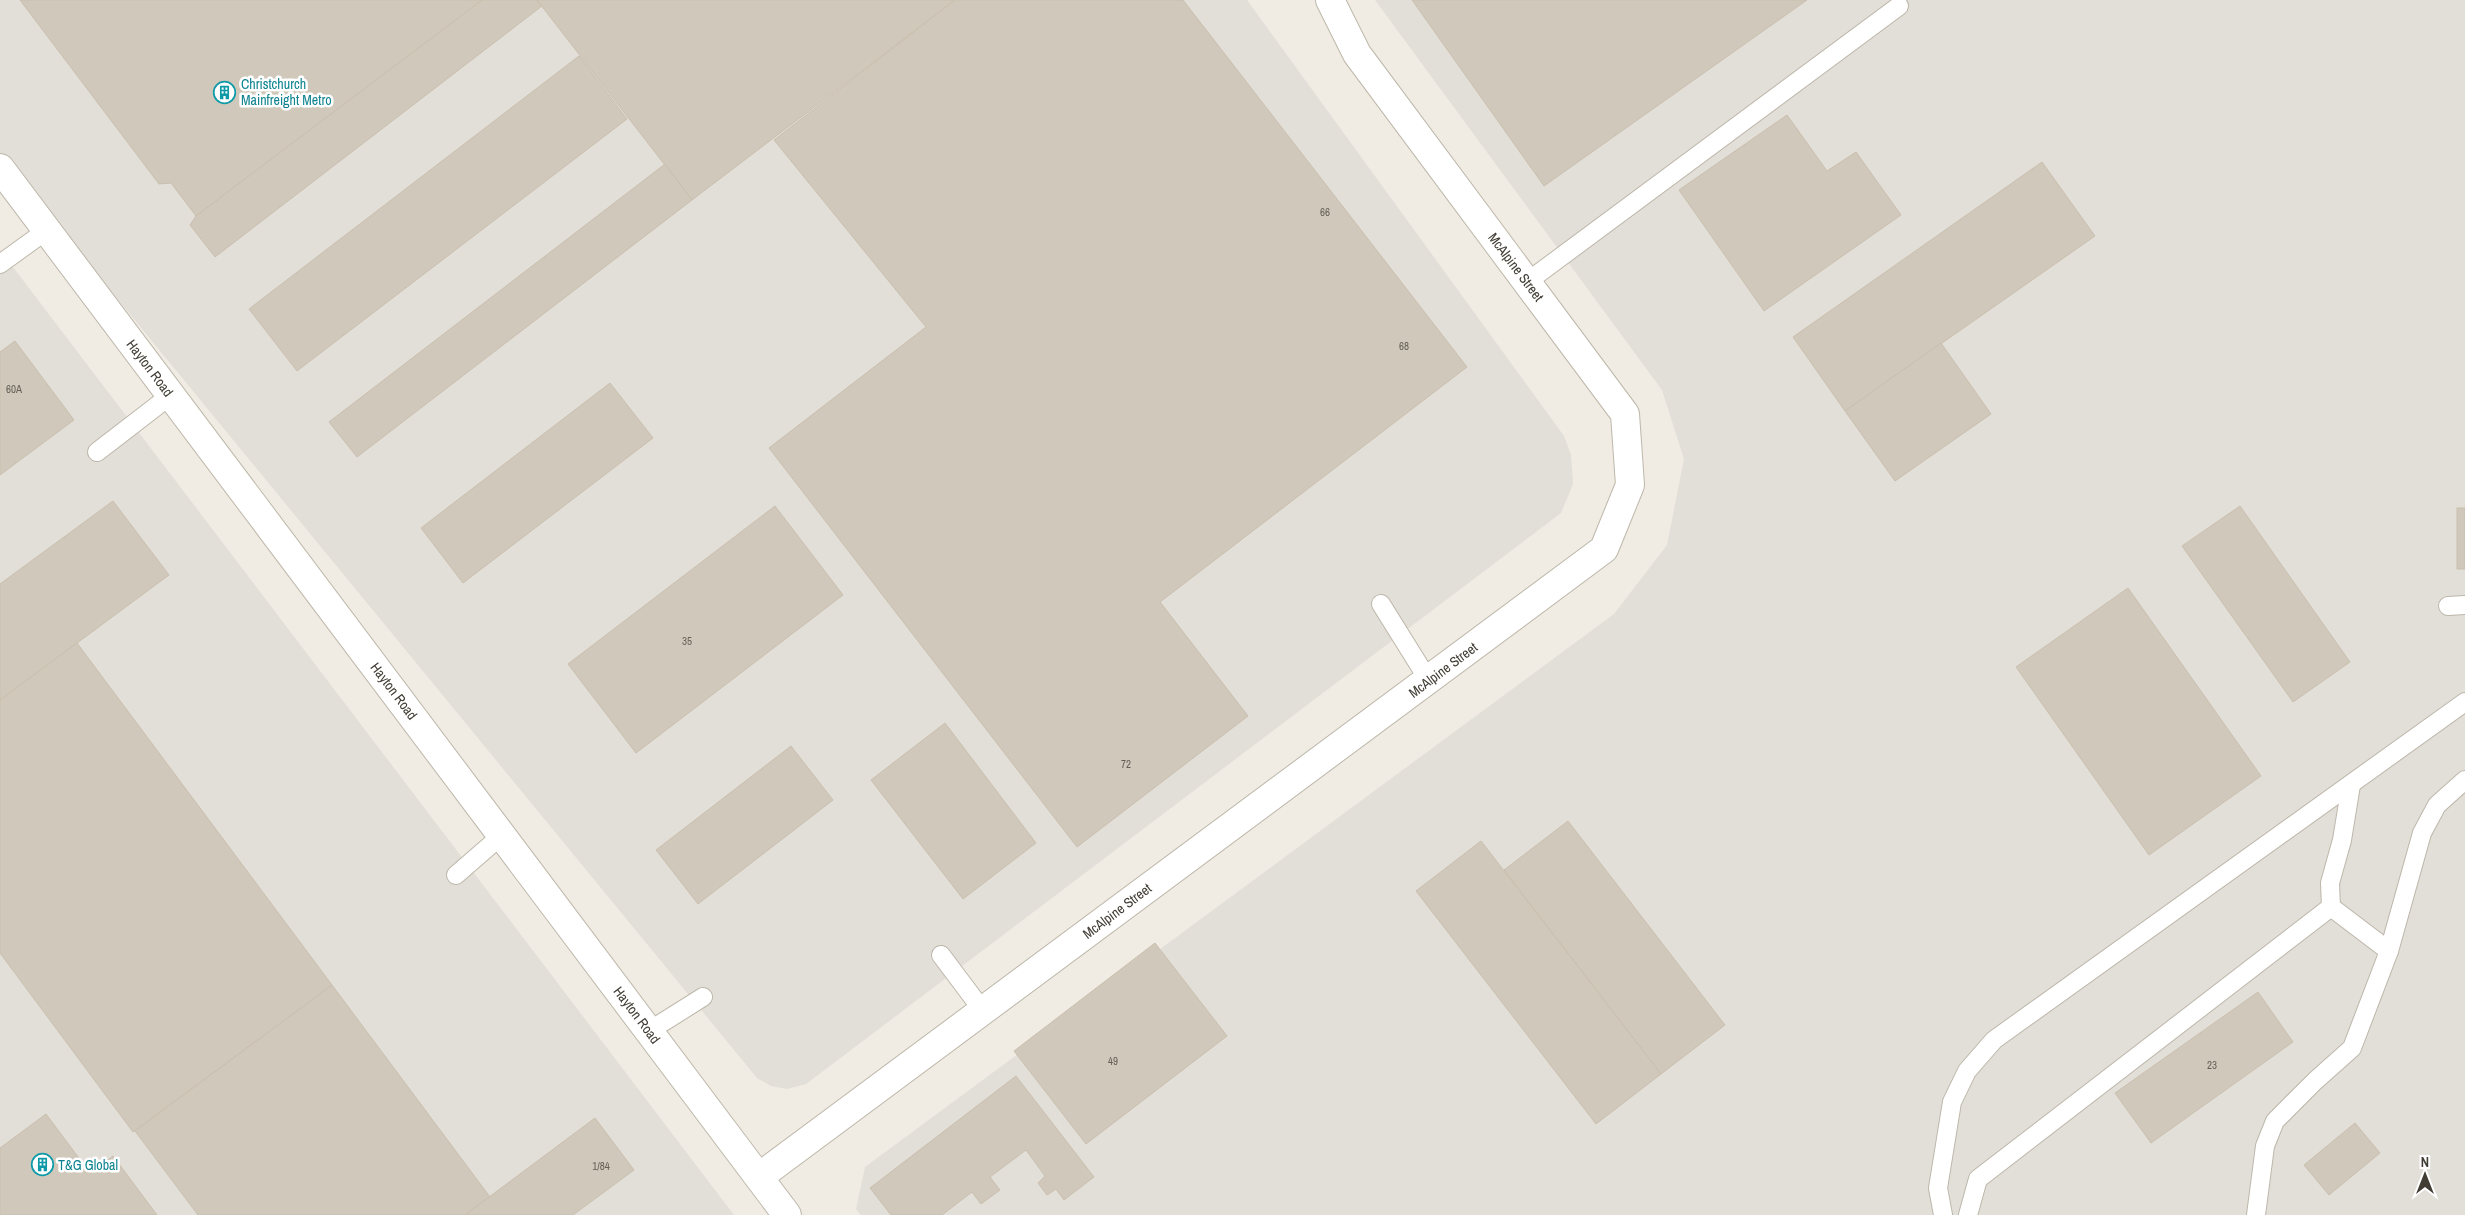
<svg xmlns="http://www.w3.org/2000/svg" width="2465" height="1215" viewBox="0 0 2465 1215" font-family="'Archivo Narrow',sans-serif">
	<rect width="100%" height="100%" fill="#f0ece3"/>
	<g fill="#e2ded8">
		<polygon points="0,0 1247,0 1564,436 1571,455 1573,484 1561,513 806,1084 787,1089 771,1086 757,1078 0,156"/>
		<polygon points="1375,0 2465,0 2465,1215 861,1215 856,1209 865,1167 1614,614 1667,545 1684,459 1662,390"/>
		<polygon points="0,250 734,1215 0,1215"/>
	</g>
	<g fill="#d0c8ba" stroke="#cabfae">
		<polygon points="20,0 482,0 196,216 171,183 159,184"/>
		<polygon points="482,0 537,0 542,6 215,257 190,225 196,216"/>
		<polygon points="537,0 955,0 692,200"/>
		<polygon points="955,0 1183,0 1467,367 1160,602 1248,716 1077,847 769,448 926,327 774,140"/>
		<polygon points="1412,0 1807,0 1544,186"/>
		<polygon points="579,56 627,119 297,371 249,309"/>
		<polygon points="1787,115 1827,171 1856,152 1901,215 1764,311 1679,190"/>
		<polygon points="2042,162 2095,236 1845,411 1793,337"/>
		<polygon points="665,164 692,200 357,457 329,422"/>
		<polygon points="15,341 74,420 0,475 0,352"/>
		<polygon points="1941,343 1991,414 1895,481 1845,411"/>
		<polygon points="610,383 653,438 463,583 421,528"/>
		<polygon points="113,501 169,575 0,700 0,584"/>
		<polygon points="775,506 843,595 636,753 568,664"/>
		<polygon points="2240,506 2350,662 2293,702 2182,546"/>
		<rect x="2457" y="508" width="8" height="61"/>
		<polygon points="2128,588 2261,776 2149,855 2016,667"/>
		<polygon points="77,643 332,985 133,1132 0,953 0,700"/>
		<polygon points="945,723 1036,843 963,899 871,780"/>
		<polygon points="791,746 833,800 698,904 656,850"/>
		<polygon points="1568,821 1725,1025 1661,1074 1504,870"/>
		<polygon points="1481,841 1661,1074 1596,1124 1416,891"/>
		<polygon points="1155,943 1227,1036 1086,1144 1014,1051"/>
		<polygon points="332,985 490,1197 465,1215 198,1215 135,1131"/>
		<polygon points="2258,992 2293,1042 2151,1143 2115,1093"/>
		<polygon points="1016,1076 1094,1177 1064,1200 1056,1189 1047,1195 1038,1183 1045,1176 1026,1150 990,1177 1000,1190 981,1204 972,1192 942,1215 891,1215 870,1188"/>
		<polygon points="46,1114 90,1173 113,1156 157,1215 0,1215 0,1148"/>
		<polygon points="595,1118 634,1170 573,1215 465,1215"/>
		<polygon points="2355,1123 2380,1153 2329,1195 2304,1165"/>
	</g>
	<g fill="none" stroke-linecap="round" stroke-linejoin="round">
		<defs>
			<g id="service">
				<polyline points="0,264 47,230"/>
				<polyline points="1527,282 1899,6"/>
				<polyline points="97,452 171,395"/>
				<polyline points="1381,604 1429,681"/>
				<polyline points="2448,606 2465,605"/>
				<polyline points="456,875 502,835"/>
				<polyline points="2331,907 2330,883 2342,840 2351,785"/>
				<polyline points="2331,907 2389,951"/>
				<polyline points="941,955 983,1011"/>
				<polyline points="649,1031 703,997"/>
				<polyline points="1943,1215 1938,1188 1952,1102 1967,1071 1994,1040 2465,702"/>
				<polyline points="1968,1215 1978,1179 2331,907"/>
				<polyline points="2256,1215 2265,1146 2275,1121 2315,1081 2352,1048 2389,951 2422,833 2437,805 2465,780"/>
			</g>
			<polyline id="minor" points="759,1177 1604,549 1630,485 1625,414 1357,54 1330,0"/>
			<polyline id="tertiary" points="0,168 787,1215"/>
		</defs>
		<use href="#service" stroke="#bdb7aa" stroke-width="20"/>
		<use href="#minor" stroke="#bdb7aa" stroke-width="30"/>
		<use href="#tertiary" stroke="#bdb7aa" stroke-width="30"/>
		<use href="#service" stroke="#fff" stroke-width="18"/>
		<use href="#minor" stroke="#fff" stroke-width="28"/>
		<use href="#tertiary" stroke="#fff" stroke-width="28"/>
	</g>
	<defs>
		<symbol id="building-ring" viewBox="-11 -11 22 22"><circle r="9.5" fill="#fff" stroke="#0f9aa8" stroke-width="1.5"/><path d="M-4-6H4V6H1V3H-1V6H-4ZM-2.5-4.3h1.7v1.8h-1.7ZM.8-4.3h1.7v1.8H.8ZM-2.5-1h1.7V.8h-1.7ZM.8-1h1.7V.8H.8Z" fill="#0f9aa8"/></symbol>
	</defs>
	<g fill-rule="evenodd">
		<use href="#building-ring" x="212" y="80" width="25" height="25"/>
		<use href="#building-ring" x="30" y="1152" width="25" height="25"/>
	</g>
	<g text-anchor="middle" stroke-width="5" stroke-linejoin="round" paint-order="stroke">
		<g font-size="11" fill="#655f56">
			<text x="1325" y="216">66</text>
			<text x="1404" y="350">68</text>
			<text x="14" y="393">60A</text>
			<text x="687" y="645">35</text>
			<text x="1126" y="768">72</text>
			<text x="1113" y="1065">49</text>
			<text x="2212" y="1069">23</text>
			<text x="601" y="1170">1/84</text>
		</g>
		<g font-size="14" fill="#0d838f" stroke="#fff" text-anchor="start">
			<text x="241" y="89">Christchurch<tspan x="241" dy="16">Mainfreight Metro</tspan></text>
			<text x="58" y="1170">T&amp;G Global</text>
		</g>
		<g font-size="14" fill="#413c34" stroke="#fff">
			<text transform="translate(1516 267) rotate(53)" y="5">McAlpine Street</text>
			<text transform="translate(150 368) rotate(53)" y="5">Hayton Road</text>
			<text transform="translate(1443 670) rotate(-37)" y="5">McAlpine Street</text>
			<text transform="translate(394 691) rotate(53)" y="5">Hayton Road</text>
			<text transform="translate(1117 911) rotate(-37)" y="5">McAlpine Street</text>
			<text transform="translate(637 1015) rotate(53)" y="5">Hayton Road</text>
		</g>
	</g>
	<g transform="translate(2425 1175)" stroke="#ffffff" stroke-width="4" paint-order="stroke">
	<path d="M0-4L9 19L0 12L-9 19Z" fill="#413c34"/>
	<text y="-8" font-size="14" font-weight="bold" text-anchor="middle" fill="#413c34">N</text>
	</g>
</svg>
